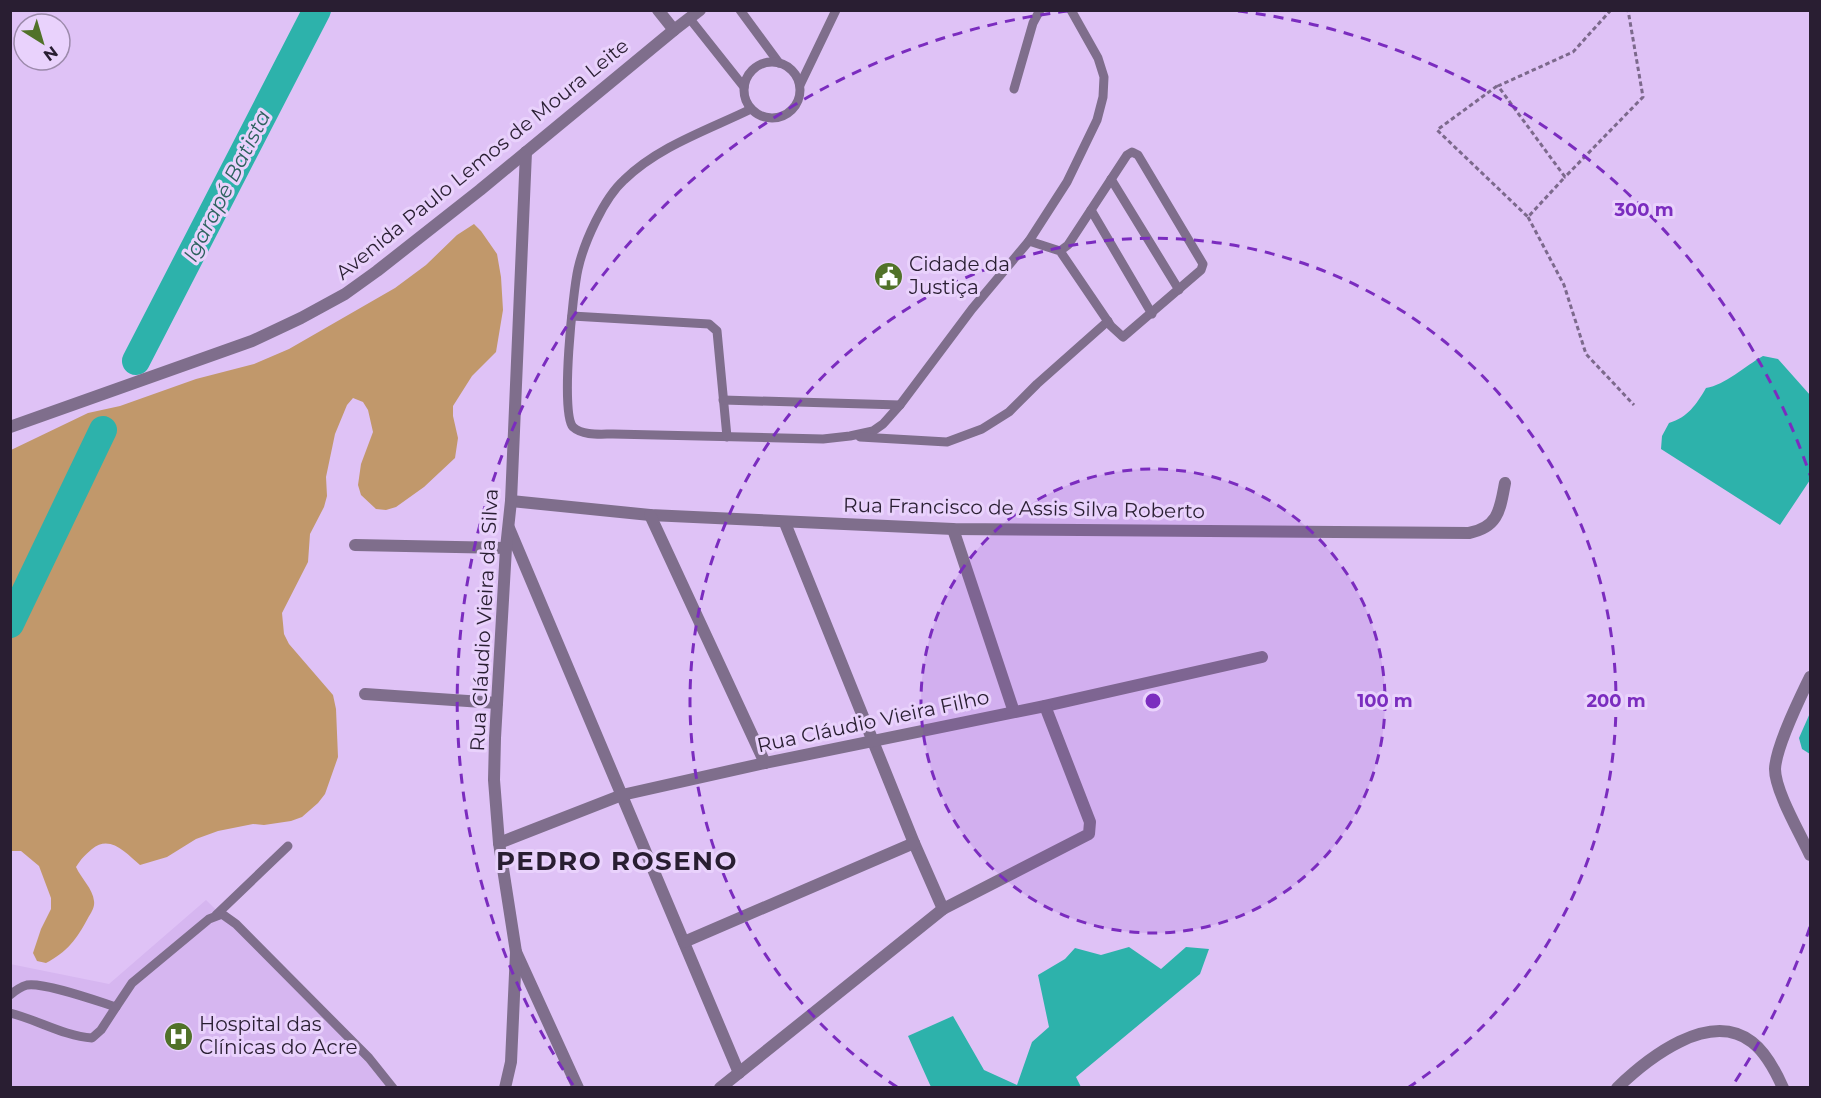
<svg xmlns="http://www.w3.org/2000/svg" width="1821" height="1098" viewBox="0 0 1821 1098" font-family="Montserrat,sans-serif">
	<rect width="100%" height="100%" fill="#dfc2f6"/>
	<polygon fill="#d6b6f0" points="206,900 398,1087 11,1087 10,964 109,984"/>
	<path fill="#c1986b" d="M474,224l7,7 16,23 4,23 2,33 -7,42 -24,24 -19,30v10l5,22 -3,20 -31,29 -28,20 -10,3 -10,-1 -15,-14 -3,-10 3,-21 12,-32 -5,-22 -5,-8 -10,-4 -6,7 -12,29 -9,43 1,19 -3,11 -14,27 -2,28 -26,51 2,21 5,10 44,51 3,14 2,48 -13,37 -7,9 -16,14 -11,4 -27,4 -11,-1 -35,7 -22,8 -29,18 -27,8c-14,-12 -30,-31 -48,-16 -7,6 -11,10 -16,18 5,11 17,22 18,34 1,6 -3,12 -6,17 -11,21 -21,34 -42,45l-9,-2 -4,-8 8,-24 10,-20v-11l-12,-32 -18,-15h-10v-401l77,-37 32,-7 76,-27 58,-15 35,-15 106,-61 31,-23 31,-30z"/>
	<g fill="#2db2ab">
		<path d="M1763,356l15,3 32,36v85l-30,45 -119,-76 1,-13 7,-13c19,-6 27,-18 37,-35 19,-3 39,-22 57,-32z"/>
		<polygon points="1810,713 1810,754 1802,749 1799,738"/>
		<polygon points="1129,947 1161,969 1186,947 1209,949 1200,974 1076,1077 1081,1087 931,1087 908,1036 953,1016 984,1070 1017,1085 1032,1042 1049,1027 1038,975 1065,959 1075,948 1101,955"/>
	</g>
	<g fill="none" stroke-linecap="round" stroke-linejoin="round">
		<g stroke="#2db2ab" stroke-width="28">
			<polyline points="136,361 317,10"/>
			<polyline points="10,624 103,430"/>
		</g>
		<g stroke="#7c698c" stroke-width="3" stroke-dasharray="4.5 3" stroke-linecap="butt">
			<polyline points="1611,10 1573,52 1498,86 1565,177 1643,97 1628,10"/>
			<polyline points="1497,86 1437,130 1528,217 1565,177"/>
			<polyline points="1528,217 1564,285 1586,354 1634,405"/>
		</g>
		<g stroke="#7f6e8c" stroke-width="9">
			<polyline points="740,10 779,63"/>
			<polyline points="690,19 744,87"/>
			<circle cx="772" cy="90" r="28"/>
			<polyline points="800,85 836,10"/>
			<polyline points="1014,89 1033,23 1040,10"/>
			<path d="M751,109c-43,21 -92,37 -127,71 -20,18 -40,62 -46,89 -5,22 -18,144 -5,158 10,9 27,7 40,7l210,5 27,-3 23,-5 10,-7 17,-19 72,-96 57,-68 38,-59 30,-62 6,-23 1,-20 -6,-19 -27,-48"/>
			<polyline points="1111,179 1179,290"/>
			<polyline points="1091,210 1152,314"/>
			<polyline points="1029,241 1060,251 1068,245 1127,155 1132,152 1138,155 1203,264 1201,270 1123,337 1111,326 1060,251"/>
			<polyline points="572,316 709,324 717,331 727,437"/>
			<polyline points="723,400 900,405"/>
			<polyline points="860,437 947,442 982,429 1009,412 1037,384 1108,321"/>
			<polyline points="216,915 288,846"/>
			<path d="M10,995c6,-5 10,-8 17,-10 17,-3 70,16 89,22l16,-24 77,-64 13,-5 14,10 133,134 24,30"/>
			<path d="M10,1013c28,7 54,23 82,25l9,-8 15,-23"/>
		</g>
		<g stroke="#7f6e8c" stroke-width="12">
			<path d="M511,501l139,14 303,14 516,4c30,-6 31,-24 36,-50"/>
			<polyline points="650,515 765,763"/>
			<polyline points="785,523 914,843 943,909"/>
			<polyline points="509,528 739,1073"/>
			<polyline points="953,529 1014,712"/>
			<polyline points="355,545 506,548"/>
			<path d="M1810,677c-10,21 -34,69 -35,92 0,22 25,64 35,86"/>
			<polyline points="365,694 497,703"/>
			<polyline points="499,843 622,795 765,763 1045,706 1262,657"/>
			<polyline points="684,942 914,843"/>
			<polyline points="516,952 578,1088"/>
			<polyline points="720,1088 943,909 1089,834 1090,822 1045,706"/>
			<path d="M1617,1088c30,-29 92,-79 135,-46 13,10 24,30 31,46"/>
		</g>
		<g stroke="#7f6e8c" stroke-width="12">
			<polyline points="658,10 674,30"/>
			<polyline points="10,427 252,341 301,318 345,294 377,271 480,190 674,30 700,10"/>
			<polyline points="505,1088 511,1062 516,952 499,843 494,780 495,738 506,548 511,501 526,152"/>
		</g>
	</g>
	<circle cx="1153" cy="701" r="232" fill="#7b2cbf" fill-opacity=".12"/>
	<g fill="none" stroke="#7b2cbf" stroke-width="3" stroke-dasharray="10 8">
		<circle cx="1153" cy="701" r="232"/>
		<path d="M897 1087A463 463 0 1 1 1409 1087"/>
		<path d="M1810 927A695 695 0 0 1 1733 1085M573 1085A695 695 0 0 1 1068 11M1238 11A695 695 0 0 1 1810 475"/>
	</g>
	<defs>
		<symbol id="civic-disc" viewBox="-11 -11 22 22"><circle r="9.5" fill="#517229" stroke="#e9d2fc"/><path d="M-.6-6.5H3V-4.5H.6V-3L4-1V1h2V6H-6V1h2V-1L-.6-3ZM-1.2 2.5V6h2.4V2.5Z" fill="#fff"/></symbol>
		<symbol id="hospital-disc" viewBox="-11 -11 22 22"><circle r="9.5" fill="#517229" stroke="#e9d2fc"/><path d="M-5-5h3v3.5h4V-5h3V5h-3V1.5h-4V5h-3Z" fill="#fff"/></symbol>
	</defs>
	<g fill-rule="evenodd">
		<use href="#civic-disc" x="872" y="260" width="33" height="33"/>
		<use href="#hospital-disc" x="162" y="1020" width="33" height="33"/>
	</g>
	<g text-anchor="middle" stroke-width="6" stroke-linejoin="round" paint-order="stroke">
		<g font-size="20" fill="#291e32" stroke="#e9d2fc">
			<text transform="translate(482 159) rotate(-39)" y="7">Avenida Paulo Lemos de Moura Leite</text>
			<text transform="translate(1024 508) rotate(1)" y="7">Rua Francisco de Assis Silva Roberto</text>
			<text transform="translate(484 620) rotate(-87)" y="7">Rua Cláudio Vieira da Silva</text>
			<text transform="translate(873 721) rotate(-12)" y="7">Rua Cláudio Vieira Filho</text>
		</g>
		<g font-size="20" fill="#291e32" stroke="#e9d2fc" text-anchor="start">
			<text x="909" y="271">Cidade da<tspan x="909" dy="23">Justiça</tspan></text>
			<text x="199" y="1031">Hospital das<tspan x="199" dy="23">Clínicas do Acre</tspan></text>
		</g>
		<g font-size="21" font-style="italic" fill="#2e625f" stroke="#e9d2fc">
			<text transform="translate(227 186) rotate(-63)" y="7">Igarapé Batista</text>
		</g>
		<g font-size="26" font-weight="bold" letter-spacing="1.5" fill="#291e32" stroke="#e9d2fc">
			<text x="617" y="870">PEDRO ROSENO</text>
		</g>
	</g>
	<circle cx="1153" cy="701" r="9" fill="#7b2cbf" stroke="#e9d2fc" stroke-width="3"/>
	<g font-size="18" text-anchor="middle" font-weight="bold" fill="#7b2cbf" stroke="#e9d2fc" stroke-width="6" stroke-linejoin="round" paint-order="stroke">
		<text x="1644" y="216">300 m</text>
		<text x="1385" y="707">100 m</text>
		<text x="1616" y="707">200 m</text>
	</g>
	<rect width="1821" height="1098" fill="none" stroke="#291e32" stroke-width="24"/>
	<g transform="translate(42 42) rotate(143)"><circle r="28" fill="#e9d2fc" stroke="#9c8aab" stroke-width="1.5"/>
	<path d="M0-4.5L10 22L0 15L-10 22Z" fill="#517229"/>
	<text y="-9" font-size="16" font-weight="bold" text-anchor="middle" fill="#291e32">N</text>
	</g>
</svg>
